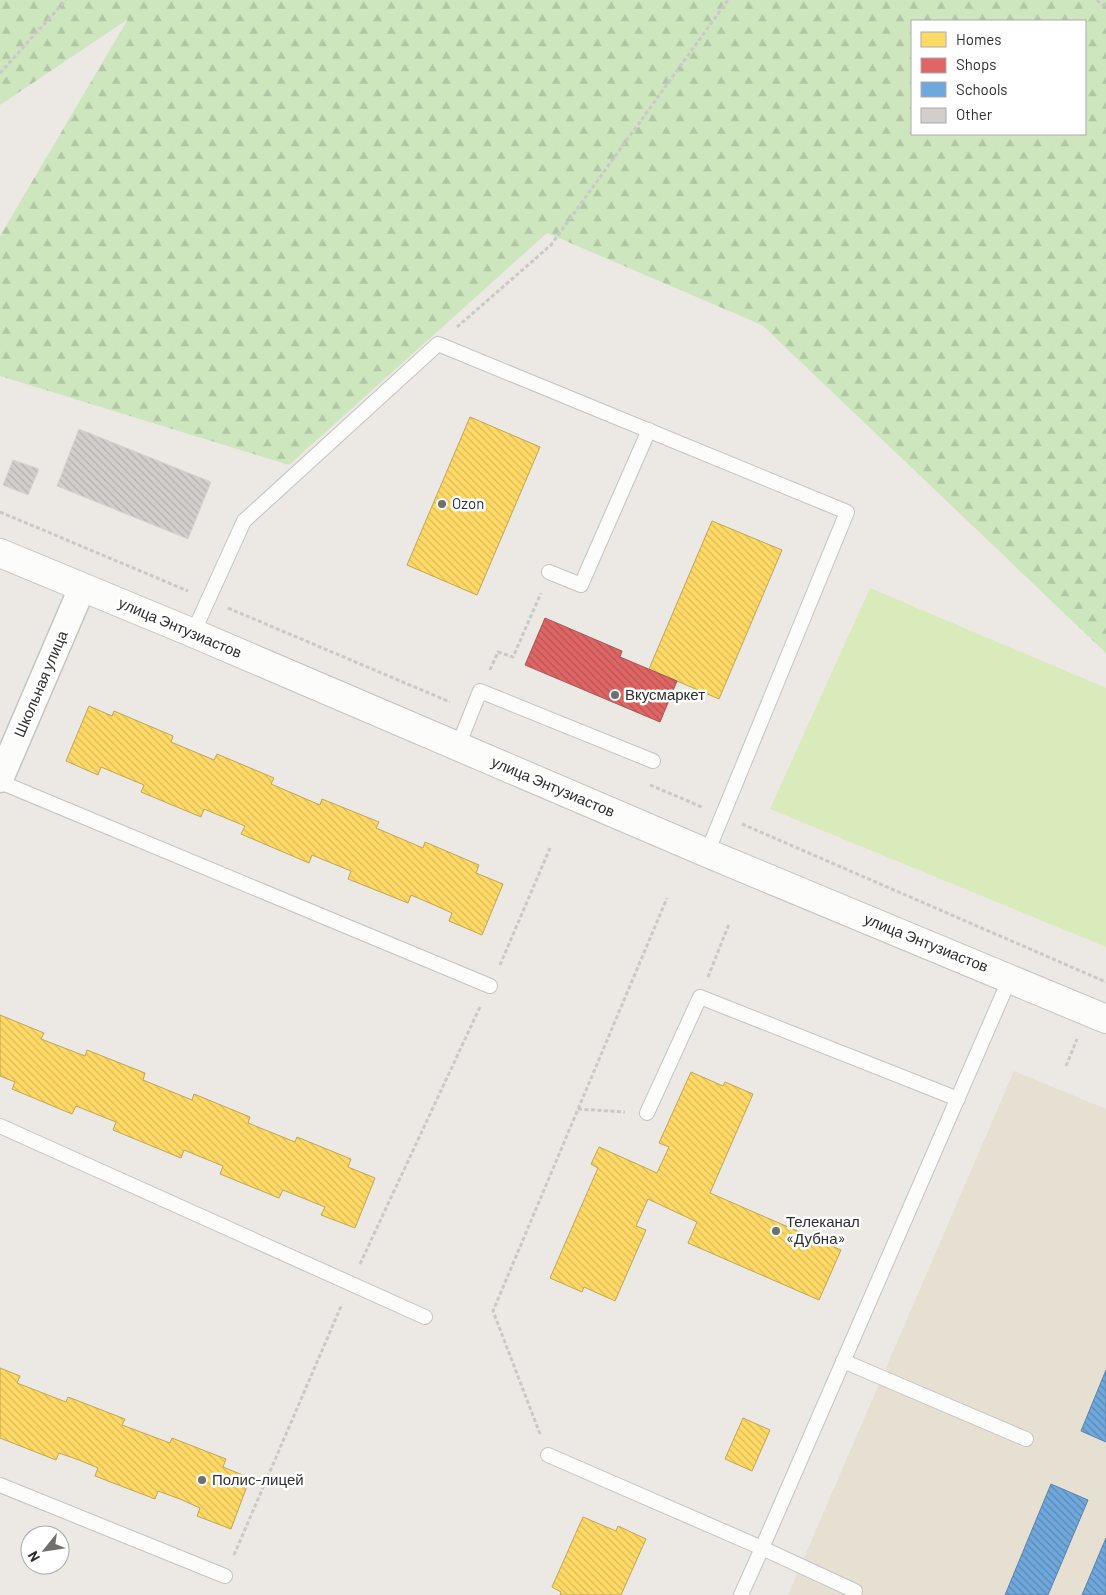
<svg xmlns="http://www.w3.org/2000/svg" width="1106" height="1595" viewBox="0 0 1106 1595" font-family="Barlow,sans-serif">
	<defs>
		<pattern id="forest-firs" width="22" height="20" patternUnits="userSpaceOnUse" patternTransform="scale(1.25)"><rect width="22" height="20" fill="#cee6be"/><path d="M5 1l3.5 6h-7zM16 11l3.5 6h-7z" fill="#b1c6a4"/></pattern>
		<pattern id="homes-back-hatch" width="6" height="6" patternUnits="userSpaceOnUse" patternTransform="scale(1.25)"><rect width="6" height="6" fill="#ffd966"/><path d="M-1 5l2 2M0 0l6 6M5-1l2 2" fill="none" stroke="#dbbb59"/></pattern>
		<pattern id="shops-back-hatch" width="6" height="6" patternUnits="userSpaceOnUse" patternTransform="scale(1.25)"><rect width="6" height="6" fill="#e06666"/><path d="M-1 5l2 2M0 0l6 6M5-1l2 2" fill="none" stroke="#b65454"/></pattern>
		<pattern id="schools-back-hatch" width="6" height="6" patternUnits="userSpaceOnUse" patternTransform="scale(1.25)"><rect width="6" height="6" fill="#6fa8dc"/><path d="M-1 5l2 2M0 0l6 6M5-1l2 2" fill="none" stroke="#5c89b3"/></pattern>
		<pattern id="building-back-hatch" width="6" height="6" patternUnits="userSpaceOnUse" patternTransform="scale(1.25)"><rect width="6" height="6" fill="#d1cecb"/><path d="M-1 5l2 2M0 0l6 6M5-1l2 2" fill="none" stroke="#b4b1af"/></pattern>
	</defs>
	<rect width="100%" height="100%" fill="#ece8e4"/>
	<polygon fill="#e6e0d3" points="1014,1071 1106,1109 1106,1595 788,1595"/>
	<path fill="url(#forest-firs)" fill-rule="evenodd" d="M0,0h1106v653l-344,-328 -215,-92 -258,232 -289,-89v-140l128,-217 -128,86zM912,21h173v113h-173z"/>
	<polygon fill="#d9eabb" points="870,588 1106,688 1106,947 770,809"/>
	<g fill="url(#homes-back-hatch)" stroke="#c0a655">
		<polygon points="470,417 540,447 477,595 407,565"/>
		<polygon points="712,521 782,550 719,699 649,669"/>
		<polygon points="89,706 112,716 114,711 173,736 171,742 214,760 217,754 274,778 271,784 320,805 322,799 379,822 376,828 423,848 425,842 479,865 476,873 503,884 482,935 449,921 452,913 432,904 411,895 408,903 348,879 351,871 312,855 309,863 241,834 245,826 204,809 201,817 141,792 144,785 101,767 98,775 66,761"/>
		<polygon points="0,1015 44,1033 41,1039 85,1056 87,1050 145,1073 143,1080 192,1100 194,1094 250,1117 248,1123 295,1142 297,1137 351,1159 348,1167 375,1178 355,1228 321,1215 325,1207 283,1190 279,1198 220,1174 223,1166 184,1150 181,1158 113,1130 116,1122 76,1106 72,1114 12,1089 15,1082 0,1076"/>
		<polygon points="691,1072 723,1086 725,1082 753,1094 710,1193 841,1250 819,1300 688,1243 697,1222 648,1199 636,1226 646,1230 615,1301 584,1287 582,1292 550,1278 598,1168 591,1164 599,1147 657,1173 669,1147 659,1143"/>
		<polygon points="0,1368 20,1376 17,1383 66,1402 68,1397 125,1419 122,1425 170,1443 172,1438 226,1459 223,1467 250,1478 231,1529 197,1516 200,1508 180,1499 158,1491 155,1499 95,1476 98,1468 79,1460 59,1453 56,1460 0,1438"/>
		<polygon points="743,1418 770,1430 752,1471 725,1459"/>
		<polygon points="583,1517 616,1531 618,1526 646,1539 621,1595 560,1595 561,1592 552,1587"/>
	</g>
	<polygon fill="url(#shops-back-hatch)" stroke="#ab5555" points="545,618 622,651 620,657 677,681 660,722 525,665"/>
	<g fill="url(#schools-back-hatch)" stroke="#5c83a8">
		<polygon points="1106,1370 1106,1442 1081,1431"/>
		<polygon points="1051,1484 1088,1500 1048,1595 1005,1595"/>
		<polygon points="1106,1538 1106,1595 1082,1595"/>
	</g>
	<g fill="url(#building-back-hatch)" stroke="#d7d4d0">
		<polygon points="79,429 211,482 188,539 57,486"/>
		<polygon points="13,460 39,469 28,495 3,485"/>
	</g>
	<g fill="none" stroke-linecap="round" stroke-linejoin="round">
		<defs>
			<g id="service">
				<polyline points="549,572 581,585 649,430"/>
				<polyline points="193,633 244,521 438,344 847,512 707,853"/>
				<polyline points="458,746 480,691 653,761"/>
				<polyline points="0,782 490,986"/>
				<polyline points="647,1113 700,997 958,1099"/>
				<polyline points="0,1126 425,1317"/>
				<polyline points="843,1361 1026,1439"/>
				<polyline points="548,1455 762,1548 1010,978"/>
				<polyline points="0,1485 225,1576"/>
				<polyline points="741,1595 762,1548 855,1591"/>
			</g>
			<polyline id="minor" points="0,779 82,588"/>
			<polyline id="tertiary" points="0,553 193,633 707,853 1106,1019"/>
		</defs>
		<use href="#service" stroke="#c5c4c5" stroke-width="16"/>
		<use href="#minor" stroke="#c5c4c5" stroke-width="29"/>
		<use href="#tertiary" stroke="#c5c4c5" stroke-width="30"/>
		<g stroke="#c9c9c8" stroke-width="3" stroke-dasharray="4 2.5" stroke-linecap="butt">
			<polyline points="1097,0 1102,5 1106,5"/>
			<polyline points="0,73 66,0"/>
			<polyline points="457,327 551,245 728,0"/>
			<polyline points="0,512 188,591"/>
			<polyline points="228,608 450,702"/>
			<polyline points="490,670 498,652 513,657 541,593"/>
			<polyline points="650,785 702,807"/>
			<polyline points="742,824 1106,982"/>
			<polyline points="500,965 550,848"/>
			<polyline points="708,977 729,924"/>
			<polyline points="1066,1066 1077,1039"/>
			<polyline points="578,1109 625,1112"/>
			<polyline points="360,1264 480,1007"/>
			<polyline points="540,1434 493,1311 667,898"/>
			<polyline points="234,1555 342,1304"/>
		</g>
		<use href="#service" stroke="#fcfcfb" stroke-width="14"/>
		<use href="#minor" stroke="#fcfcfb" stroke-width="26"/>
		<use href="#tertiary" stroke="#fcfcfb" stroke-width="28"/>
	</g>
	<g fill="#706f6e" stroke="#fff" stroke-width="2">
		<circle cx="442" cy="504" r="5"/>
		<circle cx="615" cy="695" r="5"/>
		<circle cx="776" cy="1231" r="5"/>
		<circle cx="202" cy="1480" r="5"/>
	</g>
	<g text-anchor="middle" stroke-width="5" stroke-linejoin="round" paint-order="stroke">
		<g font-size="15" fill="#2e2e2e" stroke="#fff" text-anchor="start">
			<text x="452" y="509">Ozon</text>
			<text x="625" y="700">Вкусмаркет</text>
			<text x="786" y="1227">Телеканал<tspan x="786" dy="17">«Дубна»</tspan></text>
			<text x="212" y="1485">Полис-лицей</text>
		</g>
		<g font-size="15" fill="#2e2e2e" stroke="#fff">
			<text transform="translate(180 628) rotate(23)" y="5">улица Энтузиастов</text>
			<text transform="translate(41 684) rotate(-67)" y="5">Школьная улица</text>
			<text transform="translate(553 787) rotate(23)" y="5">улица Энтузиастов</text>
			<text transform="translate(926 943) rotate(22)" y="5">улица Энтузиастов</text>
		</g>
	</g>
	<rect x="911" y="20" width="175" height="115" fill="#ffffff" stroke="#ababab"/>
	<rect x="921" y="32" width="25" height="15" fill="#ffd966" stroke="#ababab"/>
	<text x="956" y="45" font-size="15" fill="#2e2e2e">Homes</text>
	<rect x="921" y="58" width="25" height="15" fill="#e06666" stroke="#ababab"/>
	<text x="956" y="70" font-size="15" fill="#2e2e2e">Shops</text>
	<rect x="921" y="82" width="25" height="15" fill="#6fa8dc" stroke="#ababab"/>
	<text x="956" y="95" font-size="15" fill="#2e2e2e">Schools</text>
	<rect x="921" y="108" width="25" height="15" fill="#d1cecb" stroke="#ababab"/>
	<text x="956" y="120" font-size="15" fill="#2e2e2e">Other</text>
	<g transform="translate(45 1550) rotate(240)"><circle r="24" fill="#ffffff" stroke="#ababab"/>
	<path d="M0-4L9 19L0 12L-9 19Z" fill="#706f6e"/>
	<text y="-8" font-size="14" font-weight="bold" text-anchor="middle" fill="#2e2e2e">N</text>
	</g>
</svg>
